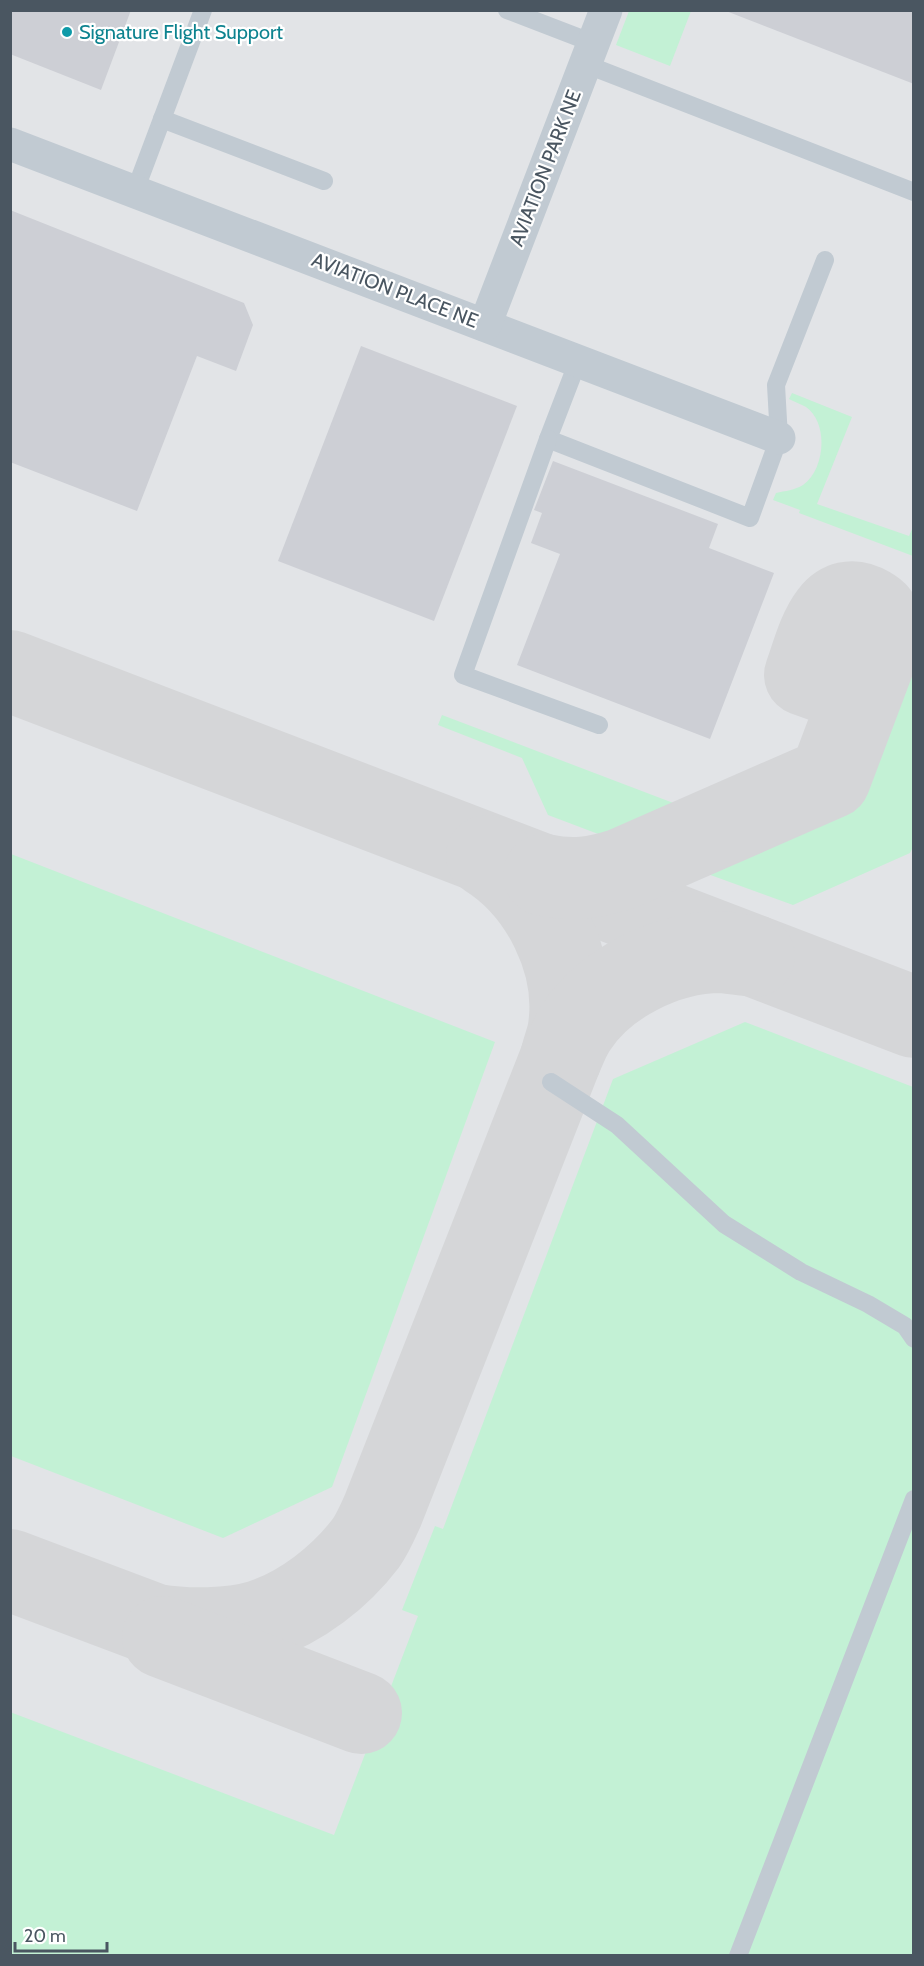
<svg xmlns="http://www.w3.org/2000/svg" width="924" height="1966" viewBox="0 0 924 1966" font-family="Cabin,sans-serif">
	<rect width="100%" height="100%" fill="#f5f3f3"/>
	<polygon fill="#e2e4e7" points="11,11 913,11 913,1955 11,1956"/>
	<g fill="#c3f1d5">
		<polygon points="629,11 691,11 670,66 616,45"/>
		<path d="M792,393l60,24 -35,87 92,32 4,-9v29l-114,-43 1,-3 -27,-10 3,-7c9,-2 19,-3 27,-8 22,-15 26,-62 3,-78 -5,-3 -12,-5 -17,-8z"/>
		<polygon points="913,620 914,845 910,853 793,905 694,869 698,857 843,795"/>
		<polygon points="442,715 697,812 630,846 548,815 522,758 438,725"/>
		<polygon points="11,854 495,1042 332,1487 223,1538 11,1456"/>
		<polygon points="745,1022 913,1087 913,1955 11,1955 10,1712 334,1835 418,1616 402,1610 435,1526 443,1529 613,1079"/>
	</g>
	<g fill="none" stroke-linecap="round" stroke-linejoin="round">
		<g stroke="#d5d6d8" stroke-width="82">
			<polyline points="10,671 914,1017"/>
			<path d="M487,856c54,34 91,106 82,171 -1,10 -6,21 -8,31"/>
			<path d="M544,875c29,6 50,3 78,-6l208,-91 52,-138c1,-13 1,-25 -12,-32 -42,-25 -54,38 -65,67l42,15 6,5 2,16"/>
			<path d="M10,1570l146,55c30,5 75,5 104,-4 42,-14 80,-44 106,-78 7,-10 12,-22 17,-33l178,-452c4,-9 8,-20 14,-29 29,-46 92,-77 146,-77 11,1 22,3 33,4"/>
			<polyline points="163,1637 361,1713"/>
		</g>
	</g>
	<g fill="#cdcfd5">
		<polygon points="10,10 131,10 101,90 10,54"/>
		<polygon points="726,10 914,10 914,84 726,11"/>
		<polygon points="10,210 244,303 253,325 236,371 197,356 137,511 10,462"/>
		<polygon points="361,346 517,406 434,621 278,561"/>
		<polygon points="553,461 718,524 709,548 774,573 710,739 517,665 560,554 531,543 542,513 534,510"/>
	</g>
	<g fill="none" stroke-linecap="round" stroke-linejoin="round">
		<g stroke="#c1cad2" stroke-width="18">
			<polyline points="507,10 593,43"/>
			<polyline points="585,64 914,192"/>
			<polyline points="162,119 324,181"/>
			<polyline points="135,191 203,10"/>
			<polyline points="578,361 548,439 750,518 779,438 776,385 825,260"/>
			<polyline points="548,439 463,675 599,725"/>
			<polyline points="551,1082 617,1125 724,1224 801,1272 868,1304 905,1326 914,1339"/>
			<polyline points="738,1956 914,1499"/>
		</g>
		<g stroke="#c1cad2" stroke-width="33">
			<polyline points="10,144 779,438"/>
			<polyline points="485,325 606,10"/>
		</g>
	</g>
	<circle fill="#0f9aa8" stroke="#fff" stroke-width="2" cx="67" cy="32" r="6"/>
	<g text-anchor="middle" stroke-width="4.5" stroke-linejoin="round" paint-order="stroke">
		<g font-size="20" fill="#0d838f" stroke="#fff" text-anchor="start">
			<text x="79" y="39">Signature Flight Support</text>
		</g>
		<g font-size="20" fill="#4a5661" stroke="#fff">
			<text transform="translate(545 168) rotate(-69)" y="7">AVIATION PARK NE</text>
			<text transform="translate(395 290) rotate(21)" y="7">AVIATION PLACE NE</text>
		</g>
	</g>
	<rect width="924" height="1966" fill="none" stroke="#4a5661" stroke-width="24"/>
	<path d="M15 1942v9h92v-9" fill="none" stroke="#4a5661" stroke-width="3"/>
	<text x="24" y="1942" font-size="18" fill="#4a5661" stroke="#ffffff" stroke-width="4.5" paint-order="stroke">20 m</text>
</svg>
